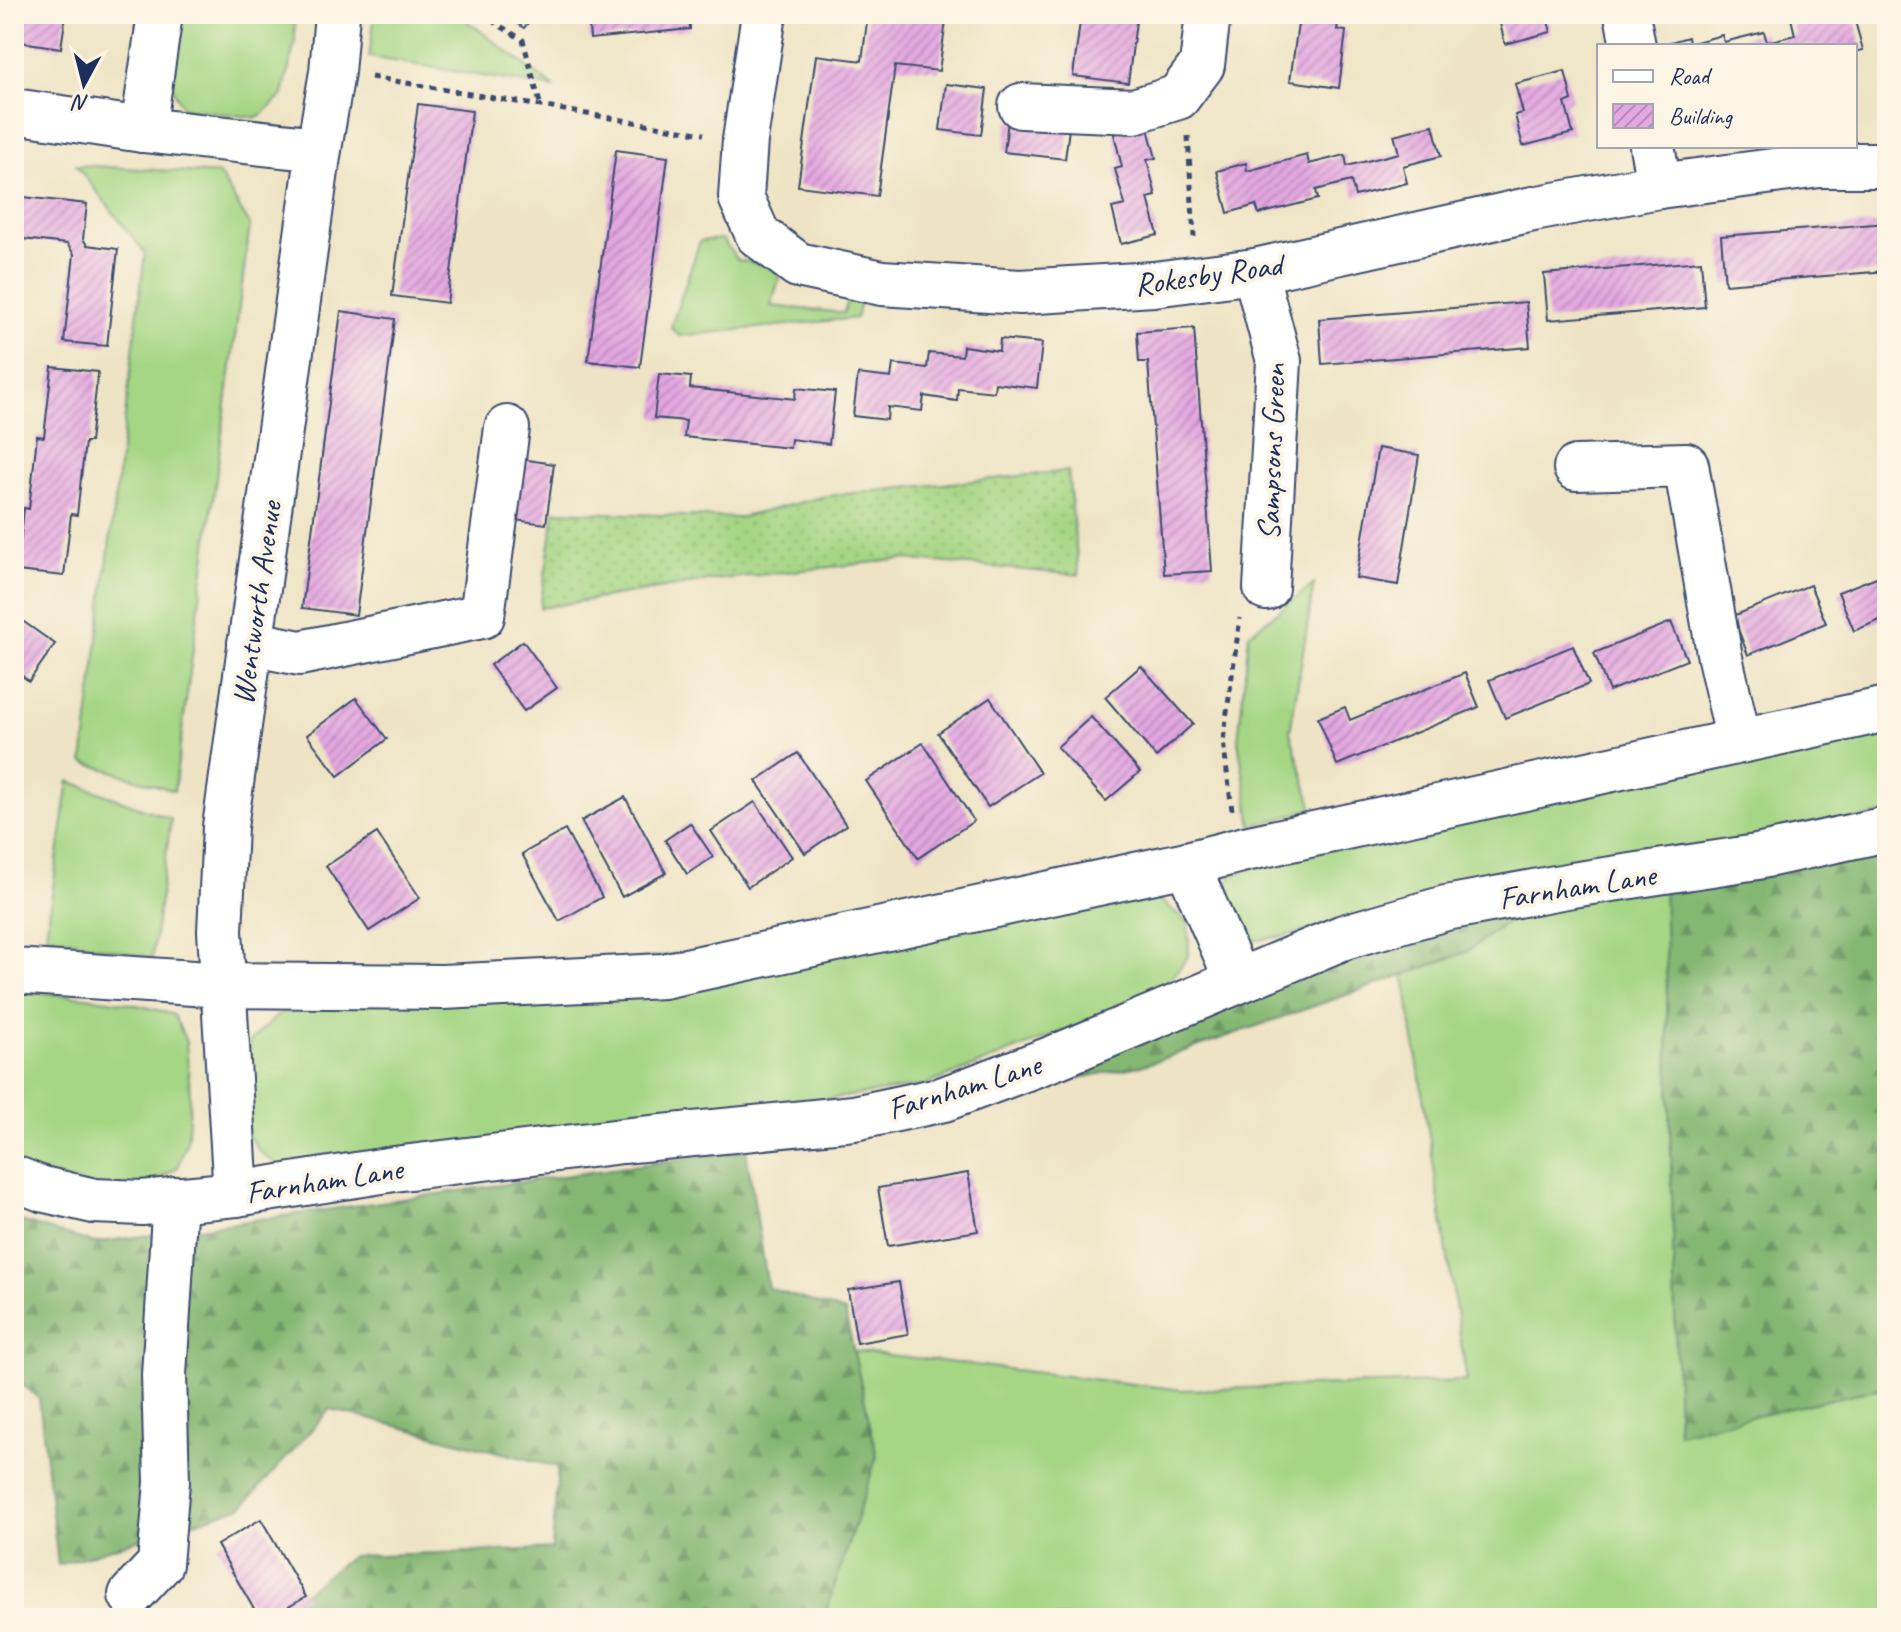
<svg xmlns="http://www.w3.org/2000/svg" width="1901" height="1632" viewBox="0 0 1901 1632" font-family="Caveat,sans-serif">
	<defs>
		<pattern id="forest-firs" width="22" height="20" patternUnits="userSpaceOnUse" patternTransform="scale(2)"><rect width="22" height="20" fill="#84b772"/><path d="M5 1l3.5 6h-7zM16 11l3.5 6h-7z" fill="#6b9561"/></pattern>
		<pattern id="garden-dots" width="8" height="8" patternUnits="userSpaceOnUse" patternTransform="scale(2)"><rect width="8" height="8" fill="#a5d684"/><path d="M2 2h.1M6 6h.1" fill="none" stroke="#8db874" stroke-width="1.8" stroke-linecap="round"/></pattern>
		<pattern id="building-hatch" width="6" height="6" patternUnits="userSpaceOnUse" patternTransform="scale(2)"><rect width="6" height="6" fill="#e4a7e1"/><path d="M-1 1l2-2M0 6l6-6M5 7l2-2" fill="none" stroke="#b888ba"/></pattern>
	</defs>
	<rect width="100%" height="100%" fill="#fcf5e5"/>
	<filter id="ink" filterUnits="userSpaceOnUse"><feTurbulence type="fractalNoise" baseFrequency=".0125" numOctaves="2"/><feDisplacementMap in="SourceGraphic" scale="16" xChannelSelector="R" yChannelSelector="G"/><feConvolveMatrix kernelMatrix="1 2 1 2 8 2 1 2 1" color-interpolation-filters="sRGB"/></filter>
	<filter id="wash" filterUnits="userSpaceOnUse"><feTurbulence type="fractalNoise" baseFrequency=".006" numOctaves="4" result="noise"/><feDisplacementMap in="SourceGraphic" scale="32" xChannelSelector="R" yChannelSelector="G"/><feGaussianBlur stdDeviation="1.8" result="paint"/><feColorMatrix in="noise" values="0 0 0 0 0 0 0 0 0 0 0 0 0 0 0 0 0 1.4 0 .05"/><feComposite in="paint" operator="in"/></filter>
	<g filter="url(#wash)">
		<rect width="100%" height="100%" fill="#eee4c5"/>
		<g fill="#a5d684" stroke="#608271" stroke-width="2">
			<polygon points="181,14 294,14 295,41 283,95 258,118 183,108 170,83"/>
			<polygon points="375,14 458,14 555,88 369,57"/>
			<polygon points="76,165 219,174 250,225 174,791 83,762 145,253"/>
			<polygon points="722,239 738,260 782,268 771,306 844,313 852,278 866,280 856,318 679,336 671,327 700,241"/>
			<polygon points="1314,584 1290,732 1313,809 1252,826 1238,741 1249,634"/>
			<polygon points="1887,729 1887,813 1458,894 1285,936 1245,942 1224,923 1219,904 1231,877 1249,867"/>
			<polygon points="69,781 171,819 152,958 46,935"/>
			<polygon points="1664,877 1678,1432 1876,1389 1887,1390 1887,1618 811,1618 840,1349 1183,1390 1467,1381 1404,975 1466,952 1535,902"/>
			<polygon points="1152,893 1188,923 1189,955 1166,986 1092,1020 923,1086 502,1144 283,1168 261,1153 243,1128 235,1078 251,1040 277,1016 303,1002"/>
			<path d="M14,991c53,4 109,7 160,24l12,27 4,49 -2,46 -10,30 -31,19 -41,3 -92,-22z"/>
		</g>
		<g fill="url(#forest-firs)" stroke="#507368" stroke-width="2">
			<polygon points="1887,838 1887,1390 1876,1389 1678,1433 1664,877"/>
			<polygon points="1535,902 1466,952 1404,975 1144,1065 977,1099 1253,978"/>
			<polygon points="746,1150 768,1288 845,1312 877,1456 824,1618 271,1618 352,1556 552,1549 558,1467 330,1409 242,1507 58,1565 39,1398 14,1378 14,1219 94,1243"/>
		</g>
		<polygon fill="url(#garden-dots)" stroke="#608271" stroke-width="2" points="1068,471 1079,575 904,559 713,580 540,608 555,511 738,518 826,496"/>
		<g id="blocks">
			<g fill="url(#building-hatch)">
				<polygon points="14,14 66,14 61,48 14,41"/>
				<polygon points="504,14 535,14 524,28"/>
				<polygon points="588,14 689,14 690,29 590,39"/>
				<polygon points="868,14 947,14 939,71 895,66 877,196 798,186 816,55 862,61"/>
				<polygon points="1081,14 1137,14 1128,83 1073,76"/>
				<polygon points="1291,14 1339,14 1337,30 1346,31 1339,88 1290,81 1298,24 1290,23"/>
				<polygon points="1485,14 1546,14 1551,32 1505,44 1498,15 1486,18"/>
				<polygon points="1807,14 1853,14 1863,50 1855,52 1855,46 1657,46 1688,37 1689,44 1722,35 1724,42 1764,32 1767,42 1795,35 1791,18"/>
				<polygon points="1565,71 1572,100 1565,103 1573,133 1523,146 1515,115 1523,113 1515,84"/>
				<polygon points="946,84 987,89 981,135 940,130"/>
				<polygon points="418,104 472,111 447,303 392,296"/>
				<polygon points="1008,121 1069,129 1065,159 1004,152"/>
				<polygon points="1147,125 1156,158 1147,160 1156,196 1148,198 1158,235 1121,244 1112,208 1125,205 1115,169 1122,167 1114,134"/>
				<polygon points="1433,125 1441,156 1403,166 1407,183 1355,196 1351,181 1316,190 1318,199 1259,214 1256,205 1228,213 1217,171 1246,163 1247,171 1307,155 1309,164 1345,155 1347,166 1399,153 1394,135"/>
				<polygon points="616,150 668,157 640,367 588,361"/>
				<polygon points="14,196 87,204 83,239 87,245 118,249 107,346 64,342 74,254 67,244 14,238"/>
				<polygon points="1887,223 1887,271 1725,284 1721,236"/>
				<polygon points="1701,261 1705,307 1548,320 1544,274"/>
				<polygon points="1526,302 1530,347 1322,364 1319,319"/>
				<polygon points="341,311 395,319 356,615 302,608"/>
				<polygon points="1194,328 1212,571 1164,574 1148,362 1139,362 1137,332"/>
				<polygon points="1000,339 1042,343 1037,388 995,383 994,392 958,388 957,401 924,396 922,411 888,407 887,420 853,416 858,374 891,378 893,364 927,368 929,353 962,356 963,346 999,351"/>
				<polygon points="52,367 98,372 90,442 85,442 77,515 71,514 64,576 17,571 24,508 29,509 37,436 44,437"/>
				<polygon points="659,374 691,377 690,388 795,399 796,388 835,392 829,444 791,439 790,448 684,437 686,421 654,418"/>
				<polygon points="1378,448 1419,455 1398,585 1356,578"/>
				<polygon points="515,458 554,464 546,524 506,519"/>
				<polygon points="1887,573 1887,617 1854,631 1838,592"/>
				<polygon points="1810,585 1826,623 1748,655 1733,616"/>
				<polygon points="14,615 55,644 29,681 14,670"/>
				<polygon points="1671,622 1687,660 1609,691 1594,653"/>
				<polygon points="523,641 557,688 524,711 490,665"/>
				<polygon points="1573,646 1589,684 1505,718 1489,680"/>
				<polygon points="1141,666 1193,724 1156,757 1105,697"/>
				<polygon points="1465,673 1479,707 1337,765 1318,718 1345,707 1350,720"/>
				<polygon points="356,698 387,739 338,776 307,735"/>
				<polygon points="990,698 1040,773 988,807 938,733"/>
				<polygon points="1091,717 1140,772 1106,801 1057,747"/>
				<polygon points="923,743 974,821 918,858 866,781"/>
				<polygon points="798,753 846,825 805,853 756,781"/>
				<polygon points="625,797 666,873 622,897 581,821"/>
				<polygon points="755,802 792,857 748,887 711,831"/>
				<polygon points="690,823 713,857 687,874 665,840"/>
				<polygon points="565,830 602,897 559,921 522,854"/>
				<polygon points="377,833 420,898 369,931 326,866"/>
				<polygon points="968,1173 978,1231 888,1246 878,1188"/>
				<polygon points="899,1282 908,1334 857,1343 848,1290"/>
				<polygon points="261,1519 306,1597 269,1618 259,1618 217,1545"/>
				<polygon points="130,1608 158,1618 127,1618"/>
			</g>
		</g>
	</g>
	<g filter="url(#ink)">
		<use href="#blocks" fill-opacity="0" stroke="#3b4a6d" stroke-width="2"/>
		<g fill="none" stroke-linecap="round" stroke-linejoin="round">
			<defs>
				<g id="minor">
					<polyline points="764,14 745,140 741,197 758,235 798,265 882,283 1020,292 1154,284 1255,271 1533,209 1659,186 1820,165 1887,165"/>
					<polyline points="1627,14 1633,46"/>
					<polyline points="1021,106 1134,111 1178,97 1202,65 1208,14"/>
					<polyline points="14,111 143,130 319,149"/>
					<polyline points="143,130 160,14"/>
					<polyline points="1652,146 1659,186"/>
					<polyline points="1255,271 1279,361 1266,588"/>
					<polyline points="1576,468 1686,465 1720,658 1739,741"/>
					<polyline points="250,643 300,653 482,616 507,428"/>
					<polyline points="1187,864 1237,980"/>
					<polyline points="14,971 223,985 443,987 663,976 1187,864 1245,849 1887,709"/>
					<polyline points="14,1178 42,1189 94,1201 142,1203 236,1194 394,1169 622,1141 854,1118 944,1099 1056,1057 1344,937 1446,908 1572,885 1757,857 1887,829"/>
					<polyline points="236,1194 220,931 225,827 319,149 332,72 337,14"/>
					<polyline points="131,1595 160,1564 167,1482 164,1375 175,1199"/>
				</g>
			</defs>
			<use href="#minor" stroke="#3b4a6d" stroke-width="48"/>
			<g stroke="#3b4a6d" stroke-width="5" stroke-dasharray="6 6" stroke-linecap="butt">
				<polyline points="481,14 523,40 541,107"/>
				<polyline points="371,77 704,134"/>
				<polyline points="1188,136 1194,237"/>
				<polyline points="1232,810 1223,741 1240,618"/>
			</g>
			<use href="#minor" stroke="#fff" stroke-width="44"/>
		</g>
	</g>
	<g text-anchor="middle" stroke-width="8" stroke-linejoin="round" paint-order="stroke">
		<g font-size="32" fill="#1b2f5e" stroke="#fcf5e5">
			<text transform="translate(1208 274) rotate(-8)" y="11">Rokesby Road</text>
			<text transform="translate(1271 452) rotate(-88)" y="11">Sampsons Green</text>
			<text transform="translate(256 603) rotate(-82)" y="11">Wentworth Avenue</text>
			<text transform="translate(1577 886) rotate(-9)" y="11">Farnham Lane</text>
			<text transform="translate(964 1086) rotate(-17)" y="11">Farnham Lane</text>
			<text transform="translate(324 1180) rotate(-9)" y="11">Farnham Lane</text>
		</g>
	</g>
	<rect width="1901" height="1632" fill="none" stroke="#fcf5e5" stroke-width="48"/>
	<rect x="1597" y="44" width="260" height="104" fill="#fcf5e5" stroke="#a2a6af" stroke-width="2"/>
	<rect x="1613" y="70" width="40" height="12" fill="#ffffff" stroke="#a2a6af" stroke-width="2"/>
	<text x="1669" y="84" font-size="24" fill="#1b2f5e">Road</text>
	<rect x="1613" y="104" width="40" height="24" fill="url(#building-hatch)" stroke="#a2a6af" stroke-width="2"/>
	<text x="1669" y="124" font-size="24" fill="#1b2f5e">Building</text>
	<g transform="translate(84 84) rotate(187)" stroke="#fcf5e5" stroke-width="6" paint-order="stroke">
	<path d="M0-6L14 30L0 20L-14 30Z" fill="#1b2f5e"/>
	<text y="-12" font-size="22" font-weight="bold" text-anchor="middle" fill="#1b2f5e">N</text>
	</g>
</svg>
